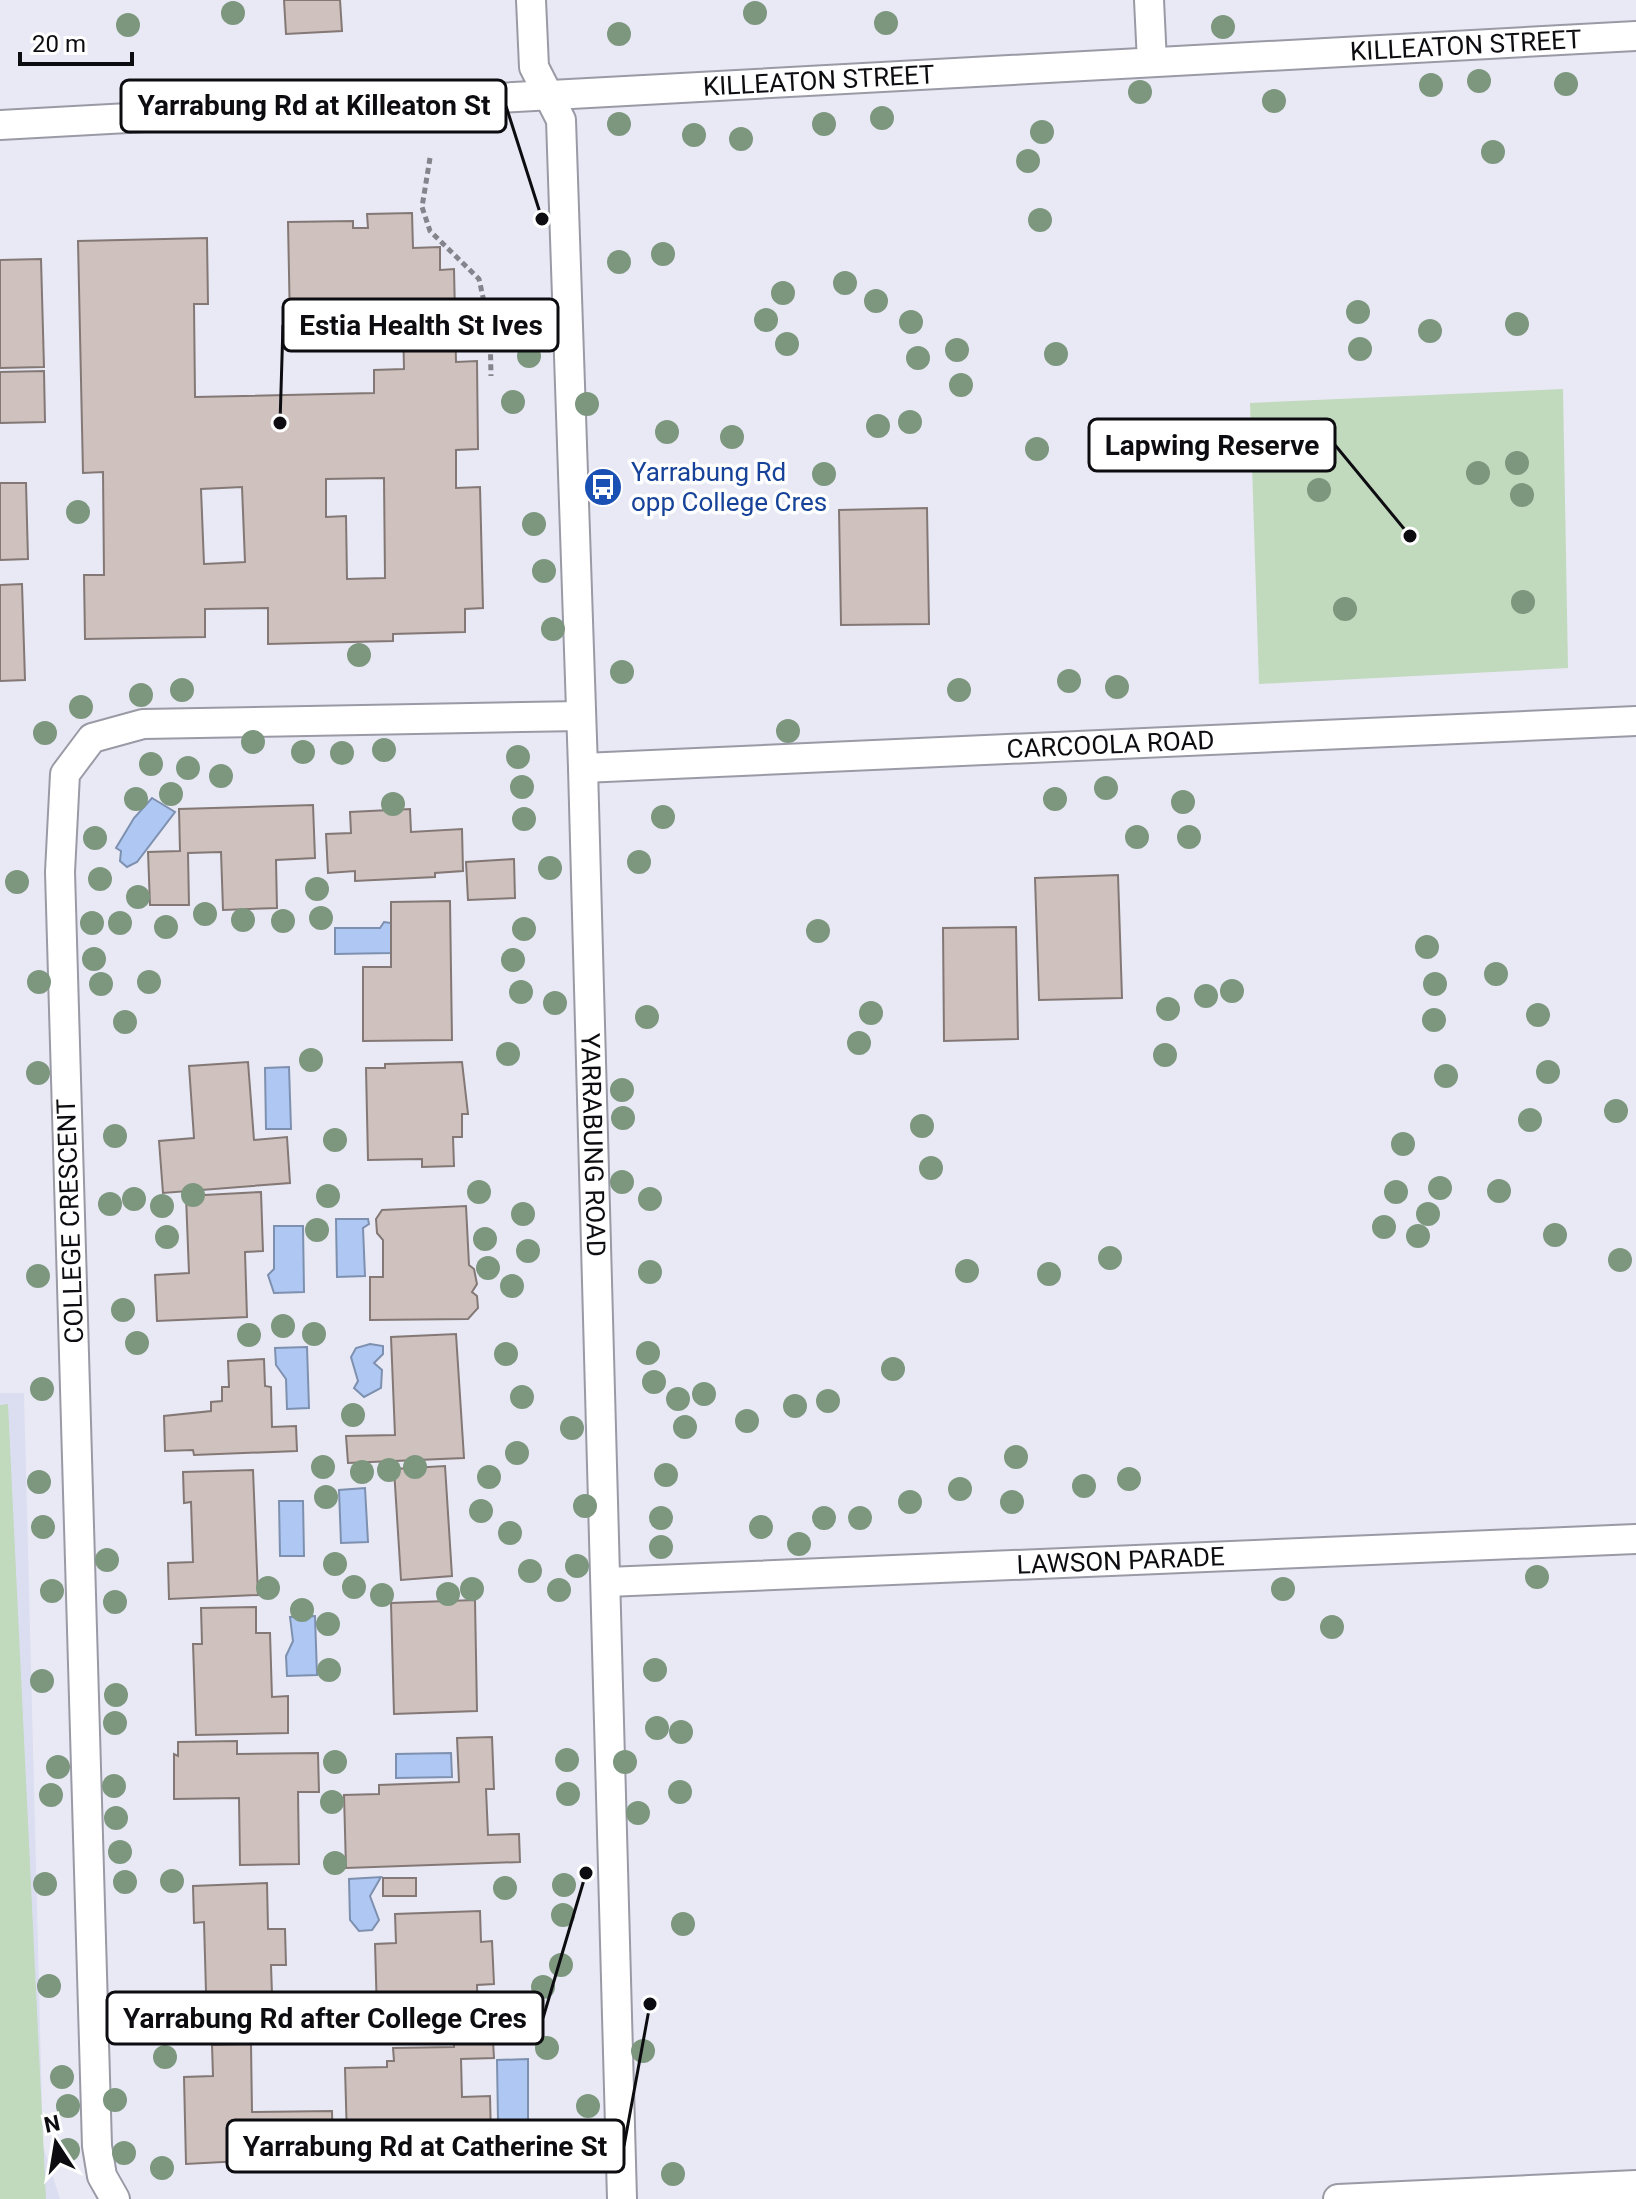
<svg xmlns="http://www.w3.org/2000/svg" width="1636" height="2199" viewBox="0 0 1636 2199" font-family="Roboto,sans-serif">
	<rect width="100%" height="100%" fill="#e8e9f4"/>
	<polygon fill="#dbdef0" points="0,1393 24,1393 43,2146 60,2199 0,2199"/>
	<g fill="#c1d9bd">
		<polygon points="1563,389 1568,668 1259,684 1250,403"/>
		<polygon points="8,1404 46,2199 0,2199 0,1405"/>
	</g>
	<g fill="#afc8f3" stroke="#7e90af" stroke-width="2">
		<polygon points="152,798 175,812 137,862 127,867 120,861 121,851 116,848 134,818"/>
		<polygon points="384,922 391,923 391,953 335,954 335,928 380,928"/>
		<polygon points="289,1067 291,1129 266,1129 265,1068"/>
		<polygon points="336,1219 368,1219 369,1224 363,1228 365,1276 337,1277"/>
		<polygon points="274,1226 303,1226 304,1292 274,1293 268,1275 274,1269"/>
		<polygon points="370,1344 383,1346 383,1354 374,1363 382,1370 381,1388 364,1397 354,1388 358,1381 351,1357 356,1348"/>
		<polygon points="307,1347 309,1408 287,1409 286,1379 276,1365 275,1348"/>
		<polygon points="365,1488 368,1542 341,1543 339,1490"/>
		<polygon points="279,1501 303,1501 304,1556 280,1556"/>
		<polygon points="315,1616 317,1675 287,1676 286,1656 293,1641 290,1617"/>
		<polygon points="451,1753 452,1777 396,1778 396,1754"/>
		<polygon points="381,1877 370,1896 379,1920 372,1930 359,1931 350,1920 349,1879"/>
		<polygon points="528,2059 528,2121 498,2121 497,2060"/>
	</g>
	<g fill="#cec1be" stroke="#837875" stroke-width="2" fill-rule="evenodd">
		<polygon points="284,0 340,0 342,31 286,34"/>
		<path d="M412,213l1,35 27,-1v23l14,-1 2,93 21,-1 1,88 -22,1v38l24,-1 3,121 -18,1v23l-72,2v7l-125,3v-36l-63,1v28l-120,2 -1,-64h20l-1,-103 -20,1 -5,-232 129,-3 1,66h-14l1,93 179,-4v-23l30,-1 -1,-46 -113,2 -2,-103 65,-1v7h15l-1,-14zM384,478l1,100 -38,1 -1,-63 -20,1v-38zM242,487l3,75 -41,2 -3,-75z"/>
		<polygon points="41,259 44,367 0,368 0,260"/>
		<polygon points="44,371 45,422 0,423 0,372"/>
		<polygon points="0,483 26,483 28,559 0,560"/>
		<polygon points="927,508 929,624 841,625 839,510"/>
		<polygon points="22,584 25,680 0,681 0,585"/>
		<polygon points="313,805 315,858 276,860 277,908 223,910 221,852 188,853 189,905 150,905 148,852 180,851 179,809"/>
		<polygon points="410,809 411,832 462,829 463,871 435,873 435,877 355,881 355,871 328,873 326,834 351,833 350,812"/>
		<polygon points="514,859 515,898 468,900 466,862"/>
		<polygon points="1118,875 1122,998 1039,1000 1035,878"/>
		<polygon points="450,901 452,1040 363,1041 363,967 391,967 391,902"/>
		<polygon points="1016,927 1018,1039 944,1041 943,928"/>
		<polygon points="248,1062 254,1140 287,1137 290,1183 163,1193 159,1141 194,1138 189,1066"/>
		<polygon points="462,1062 468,1114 462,1114 462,1137 453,1137 454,1166 422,1167 422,1159 368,1160 366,1068 385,1068 385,1064"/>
		<polygon points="261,1192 263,1251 245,1252 247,1317 157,1321 155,1275 189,1273 186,1196"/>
		<polygon points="466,1206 469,1265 474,1269 477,1284 472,1292 477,1296 478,1308 468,1319 370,1320 370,1277 383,1277 383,1240 377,1233 376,1219 382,1210"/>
		<polygon points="456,1334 464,1458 348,1463 346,1436 395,1435 391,1337"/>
		<polygon points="264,1359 265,1386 271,1387 272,1427 296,1426 297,1451 194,1455 193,1450 165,1451 164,1416 211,1411 211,1402 222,1401 222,1387 229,1387 228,1361"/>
		<polygon points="445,1466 452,1576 401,1580 394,1469"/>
		<polygon points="253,1470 258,1595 169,1599 168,1563 193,1562 191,1502 184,1503 183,1472"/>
		<polygon points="475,1600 477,1711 394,1714 391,1603"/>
		<polygon points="256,1607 256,1633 270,1633 272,1697 288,1696 288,1733 196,1735 193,1644 202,1644 201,1608"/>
		<polygon points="492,1737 494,1789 486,1789 488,1835 519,1834 520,1862 346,1868 344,1795 379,1794 379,1785 459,1782 457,1738"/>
		<polygon points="237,1741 237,1754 318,1753 319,1792 298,1792 299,1864 240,1865 239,1798 174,1799 174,1754 178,1756 178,1742"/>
		<rect x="383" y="1878" width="33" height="18"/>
		<polygon points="267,1883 268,1929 285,1929 286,1965 271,1965 272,1994 262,1995 263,2024 202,2027 201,1992 206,1992 204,1922 194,1923 193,1886"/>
		<polygon points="480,1911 481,1942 492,1941 494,1984 477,1985 478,2022 423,2024 422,2016 410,2017 410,2013 397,2013 398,2020 381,2021 381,2013 377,2013 375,1944 396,1943 395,1914"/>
		<polygon points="493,2040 494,2058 461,2059 462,2097 490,2096 491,2138 347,2139 345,2068 387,2067 387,2061 394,2061 393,2048 454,2047 454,2041"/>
		<polygon points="251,2044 252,2112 332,2111 333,2163 296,2164 296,2158 186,2164 184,2077 213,2076 212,2045"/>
	</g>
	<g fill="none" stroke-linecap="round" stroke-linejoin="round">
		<defs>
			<g id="street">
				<path id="s1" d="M531,0l3,67 27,53 22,648 39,1431"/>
				<polyline points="1149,0 1152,62"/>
				<path id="s2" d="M0,125l1636,-89"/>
				<path id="s3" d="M583,768l1053,-47"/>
				<path id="s4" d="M607,1582l1029,-43"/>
				<polyline points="115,2199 102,2176 97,2146 60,872 65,774 92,738 143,724 581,716"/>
				<polyline points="1338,2199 1636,2185"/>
			</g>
		</defs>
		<use href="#street" stroke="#999aa5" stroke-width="32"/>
		<g stroke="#83848c" stroke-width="5" stroke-dasharray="6 4" stroke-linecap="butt">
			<polyline points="430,158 422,207 430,231 479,279 490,329 491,376"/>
			<polyline points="490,329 531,325"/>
		</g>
		<use href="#street" stroke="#fff" stroke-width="28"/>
	</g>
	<g fill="#7d977f">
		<circle cx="233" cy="13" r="12"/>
		<circle cx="755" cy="13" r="12"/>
		<circle cx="886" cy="23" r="12"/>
		<circle cx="128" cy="25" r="12"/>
		<circle cx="1223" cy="27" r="12"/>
		<circle cx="619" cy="34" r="12"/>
		<circle cx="1479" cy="81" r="12"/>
		<circle cx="1566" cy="84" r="12"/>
		<circle cx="1431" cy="85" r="12"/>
		<circle cx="1140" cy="92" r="12"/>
		<circle cx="1274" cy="101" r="12"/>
		<circle cx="882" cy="118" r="12"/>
		<circle cx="619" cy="124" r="12"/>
		<circle cx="824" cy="124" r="12"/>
		<circle cx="1042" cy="132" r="12"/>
		<circle cx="694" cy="135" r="12"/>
		<circle cx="741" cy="139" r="12"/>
		<circle cx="1493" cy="152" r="12"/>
		<circle cx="1028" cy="161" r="12"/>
		<circle cx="1040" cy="220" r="12"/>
		<circle cx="663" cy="254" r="12"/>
		<circle cx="619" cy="262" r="12"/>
		<circle cx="845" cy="283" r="12"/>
		<circle cx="783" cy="293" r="12"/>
		<circle cx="876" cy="301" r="12"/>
		<circle cx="1358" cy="312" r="12"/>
		<circle cx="766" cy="320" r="12"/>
		<circle cx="911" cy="322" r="12"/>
		<circle cx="1517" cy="324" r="12"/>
		<circle cx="1430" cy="331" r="12"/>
		<circle cx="787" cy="344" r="12"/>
		<circle cx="1360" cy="349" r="12"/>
		<circle cx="957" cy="350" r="12"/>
		<circle cx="1056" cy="354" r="12"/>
		<circle cx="529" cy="356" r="12"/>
		<circle cx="918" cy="358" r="12"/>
		<circle cx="961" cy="385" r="12"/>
		<circle cx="513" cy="402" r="12"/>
		<circle cx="587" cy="404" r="12"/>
		<circle cx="910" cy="422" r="12"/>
		<circle cx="878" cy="426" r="12"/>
		<circle cx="667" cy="432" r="12"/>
		<circle cx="732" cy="437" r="12"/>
		<circle cx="1037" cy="449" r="12"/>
		<circle cx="1517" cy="463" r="12"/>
		<circle cx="1478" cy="473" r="12"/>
		<circle cx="824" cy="474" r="12"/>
		<circle cx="1319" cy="490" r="12"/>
		<circle cx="1522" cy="495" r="12"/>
		<circle cx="78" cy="512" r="12"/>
		<circle cx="534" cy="524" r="12"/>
		<circle cx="544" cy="571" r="12"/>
		<circle cx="1523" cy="602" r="12"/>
		<circle cx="1345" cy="609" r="12"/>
		<circle cx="553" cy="629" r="12"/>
		<circle cx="359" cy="655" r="12"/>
		<circle cx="622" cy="672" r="12"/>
		<circle cx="1069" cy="681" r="12"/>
		<circle cx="1117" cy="687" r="12"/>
		<circle cx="182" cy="690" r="12"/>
		<circle cx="959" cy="690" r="12"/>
		<circle cx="141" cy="695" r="12"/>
		<circle cx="81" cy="707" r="12"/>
		<circle cx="788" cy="731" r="12"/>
		<circle cx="45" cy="733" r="12"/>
		<circle cx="253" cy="742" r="12"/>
		<circle cx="384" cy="750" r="12"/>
		<circle cx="303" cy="752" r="12"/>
		<circle cx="342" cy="753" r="12"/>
		<circle cx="518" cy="757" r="12"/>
		<circle cx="151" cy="764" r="12"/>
		<circle cx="188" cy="768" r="12"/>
		<circle cx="221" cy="776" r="12"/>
		<circle cx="522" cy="787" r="12"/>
		<circle cx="1106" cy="788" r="12"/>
		<circle cx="171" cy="794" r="12"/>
		<circle cx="136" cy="799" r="12"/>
		<circle cx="1055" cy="799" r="12"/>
		<circle cx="1183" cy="802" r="12"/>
		<circle cx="393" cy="804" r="12"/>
		<circle cx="663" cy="817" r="12"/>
		<circle cx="524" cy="819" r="12"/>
		<circle cx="1137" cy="837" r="12"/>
		<circle cx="1189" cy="837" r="12"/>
		<circle cx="95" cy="838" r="12"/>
		<circle cx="639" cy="862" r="12"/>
		<circle cx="550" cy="868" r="12"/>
		<circle cx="100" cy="879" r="12"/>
		<circle cx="17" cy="882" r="12"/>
		<circle cx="317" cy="889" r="12"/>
		<circle cx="138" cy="897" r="12"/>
		<circle cx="205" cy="914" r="12"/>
		<circle cx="321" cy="918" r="12"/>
		<circle cx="243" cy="920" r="12"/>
		<circle cx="283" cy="921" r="12"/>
		<circle cx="92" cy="923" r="12"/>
		<circle cx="120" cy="923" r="12"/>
		<circle cx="166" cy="927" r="12"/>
		<circle cx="524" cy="929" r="12"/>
		<circle cx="818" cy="931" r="12"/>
		<circle cx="1427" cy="947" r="12"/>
		<circle cx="94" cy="959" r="12"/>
		<circle cx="513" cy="960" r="12"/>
		<circle cx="1496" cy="974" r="12"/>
		<circle cx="39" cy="982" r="12"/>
		<circle cx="149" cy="982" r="12"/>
		<circle cx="101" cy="984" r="12"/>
		<circle cx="1435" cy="984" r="12"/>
		<circle cx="1232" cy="991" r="12"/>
		<circle cx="521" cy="992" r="12"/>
		<circle cx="1206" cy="996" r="12"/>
		<circle cx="555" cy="1003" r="12"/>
		<circle cx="1168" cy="1009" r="12"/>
		<circle cx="871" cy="1013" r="12"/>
		<circle cx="1538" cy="1015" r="12"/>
		<circle cx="647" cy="1017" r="12"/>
		<circle cx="1434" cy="1020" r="12"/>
		<circle cx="125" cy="1022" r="12"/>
		<circle cx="859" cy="1043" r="12"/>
		<circle cx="508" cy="1054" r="12"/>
		<circle cx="1165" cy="1055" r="12"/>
		<circle cx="311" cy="1060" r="12"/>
		<circle cx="1548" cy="1072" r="12"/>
		<circle cx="38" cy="1073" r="12"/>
		<circle cx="1446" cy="1076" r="12"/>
		<circle cx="622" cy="1090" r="12"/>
		<circle cx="1616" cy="1111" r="12"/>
		<circle cx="623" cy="1118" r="12"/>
		<circle cx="1530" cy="1120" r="12"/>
		<circle cx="922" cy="1126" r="12"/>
		<circle cx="115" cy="1136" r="12"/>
		<circle cx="335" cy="1140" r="12"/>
		<circle cx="1403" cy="1144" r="12"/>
		<circle cx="931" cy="1168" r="12"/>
		<circle cx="622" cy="1182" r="12"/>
		<circle cx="1440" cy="1188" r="12"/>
		<circle cx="1499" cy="1191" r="12"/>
		<circle cx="479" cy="1192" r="12"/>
		<circle cx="1396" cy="1192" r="12"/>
		<circle cx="193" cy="1195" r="12"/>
		<circle cx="328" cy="1196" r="12"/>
		<circle cx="134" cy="1199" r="12"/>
		<circle cx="650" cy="1199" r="12"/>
		<circle cx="110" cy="1204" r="12"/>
		<circle cx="162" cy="1206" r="12"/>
		<circle cx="523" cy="1214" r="12"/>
		<circle cx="1428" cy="1214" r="12"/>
		<circle cx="1384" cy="1227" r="12"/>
		<circle cx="317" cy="1230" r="12"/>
		<circle cx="1555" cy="1235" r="12"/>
		<circle cx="1418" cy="1236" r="12"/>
		<circle cx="167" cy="1237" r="12"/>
		<circle cx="485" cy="1239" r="12"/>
		<circle cx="528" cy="1251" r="12"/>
		<circle cx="1110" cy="1258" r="12"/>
		<circle cx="1620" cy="1260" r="12"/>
		<circle cx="488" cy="1268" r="12"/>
		<circle cx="967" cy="1271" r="12"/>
		<circle cx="650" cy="1272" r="12"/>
		<circle cx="1049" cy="1274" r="12"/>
		<circle cx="38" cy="1276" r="12"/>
		<circle cx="512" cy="1286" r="12"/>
		<circle cx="123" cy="1310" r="12"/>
		<circle cx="283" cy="1326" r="12"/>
		<circle cx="314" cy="1334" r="12"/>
		<circle cx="249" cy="1335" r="12"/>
		<circle cx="137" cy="1343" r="12"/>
		<circle cx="648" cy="1353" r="12"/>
		<circle cx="506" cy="1354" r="12"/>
		<circle cx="893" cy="1369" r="12"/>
		<circle cx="654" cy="1382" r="12"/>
		<circle cx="42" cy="1389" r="12"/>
		<circle cx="704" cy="1394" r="12"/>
		<circle cx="522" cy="1397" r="12"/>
		<circle cx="678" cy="1399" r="12"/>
		<circle cx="828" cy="1401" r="12"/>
		<circle cx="795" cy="1406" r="12"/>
		<circle cx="353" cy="1415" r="12"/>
		<circle cx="747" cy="1421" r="12"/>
		<circle cx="685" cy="1427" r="12"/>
		<circle cx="572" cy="1428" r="12"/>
		<circle cx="517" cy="1453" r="12"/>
		<circle cx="1016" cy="1457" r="12"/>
		<circle cx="323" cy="1467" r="12"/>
		<circle cx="415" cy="1467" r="12"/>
		<circle cx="389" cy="1470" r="12"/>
		<circle cx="362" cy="1472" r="12"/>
		<circle cx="666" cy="1475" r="12"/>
		<circle cx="489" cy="1477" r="12"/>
		<circle cx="1129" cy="1479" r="12"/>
		<circle cx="39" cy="1482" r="12"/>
		<circle cx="1084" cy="1486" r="12"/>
		<circle cx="960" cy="1489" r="12"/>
		<circle cx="326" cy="1497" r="12"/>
		<circle cx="910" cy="1502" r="12"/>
		<circle cx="1012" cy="1502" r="12"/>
		<circle cx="585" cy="1506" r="12"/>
		<circle cx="481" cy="1511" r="12"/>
		<circle cx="661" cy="1518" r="12"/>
		<circle cx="824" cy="1518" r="12"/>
		<circle cx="860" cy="1518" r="12"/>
		<circle cx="43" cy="1527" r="12"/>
		<circle cx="761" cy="1527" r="12"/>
		<circle cx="510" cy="1533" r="12"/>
		<circle cx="799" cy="1544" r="12"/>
		<circle cx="661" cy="1547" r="12"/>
		<circle cx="107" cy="1560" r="12"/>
		<circle cx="335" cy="1564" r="12"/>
		<circle cx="577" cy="1566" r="12"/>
		<circle cx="530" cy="1571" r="12"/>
		<circle cx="1537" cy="1577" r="12"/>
		<circle cx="354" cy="1587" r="12"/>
		<circle cx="268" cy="1588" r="12"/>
		<circle cx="472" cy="1589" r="12"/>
		<circle cx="1283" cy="1589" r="12"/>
		<circle cx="559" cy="1590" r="12"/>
		<circle cx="52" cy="1591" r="12"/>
		<circle cx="448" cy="1594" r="12"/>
		<circle cx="382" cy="1595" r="12"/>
		<circle cx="115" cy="1602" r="12"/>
		<circle cx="302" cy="1610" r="12"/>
		<circle cx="328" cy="1624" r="12"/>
		<circle cx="1332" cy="1627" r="12"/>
		<circle cx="329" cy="1670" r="12"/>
		<circle cx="655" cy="1670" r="12"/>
		<circle cx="42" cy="1681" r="12"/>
		<circle cx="116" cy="1695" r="12"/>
		<circle cx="115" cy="1723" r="12"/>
		<circle cx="657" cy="1728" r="12"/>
		<circle cx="681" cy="1732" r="12"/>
		<circle cx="567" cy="1760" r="12"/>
		<circle cx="335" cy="1762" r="12"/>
		<circle cx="625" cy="1762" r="12"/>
		<circle cx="58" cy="1767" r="12"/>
		<circle cx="114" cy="1786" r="12"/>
		<circle cx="680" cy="1792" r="12"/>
		<circle cx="568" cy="1794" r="12"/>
		<circle cx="51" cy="1795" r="12"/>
		<circle cx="332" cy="1802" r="12"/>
		<circle cx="638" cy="1813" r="12"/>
		<circle cx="116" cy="1818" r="12"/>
		<circle cx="120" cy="1852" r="12"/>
		<circle cx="335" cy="1863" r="12"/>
		<circle cx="172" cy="1881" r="12"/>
		<circle cx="125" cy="1882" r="12"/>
		<circle cx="45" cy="1884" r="12"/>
		<circle cx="564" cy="1885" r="12"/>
		<circle cx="505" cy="1888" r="12"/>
		<circle cx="563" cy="1915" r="12"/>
		<circle cx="683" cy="1924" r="12"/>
		<circle cx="561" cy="1965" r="12"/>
		<circle cx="49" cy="1986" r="12"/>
		<circle cx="543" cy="1987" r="12"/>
		<circle cx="547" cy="2048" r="12"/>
		<circle cx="643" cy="2051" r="12"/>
		<circle cx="165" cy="2057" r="12"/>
		<circle cx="62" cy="2077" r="12"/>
		<circle cx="115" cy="2100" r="12"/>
		<circle cx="68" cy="2106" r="12"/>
		<circle cx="588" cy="2106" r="12"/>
		<circle cx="68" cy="2150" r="12"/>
		<circle cx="124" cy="2153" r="12"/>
		<circle cx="162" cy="2168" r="12"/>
		<circle cx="673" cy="2174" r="12"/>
	</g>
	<defs>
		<symbol id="bus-disc" viewBox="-11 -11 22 22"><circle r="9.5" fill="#1a4fb4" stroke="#fff"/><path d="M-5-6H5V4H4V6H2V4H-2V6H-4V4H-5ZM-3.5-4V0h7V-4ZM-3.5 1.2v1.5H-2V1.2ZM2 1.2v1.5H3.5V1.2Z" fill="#fff"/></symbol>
	</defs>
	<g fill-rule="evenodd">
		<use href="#bus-disc" x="581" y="465" width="44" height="44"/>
	</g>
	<g text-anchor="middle" stroke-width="7" stroke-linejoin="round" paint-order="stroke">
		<g font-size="26" fill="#0d0d11" stroke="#fff">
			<text dy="9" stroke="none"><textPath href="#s2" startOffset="1468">KILLEATON STREET</textPath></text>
			<text dy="9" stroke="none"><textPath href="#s2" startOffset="820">KILLEATON STREET</textPath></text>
			<text dy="9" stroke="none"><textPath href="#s3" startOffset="528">CARCOOLA ROAD</textPath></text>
			<text dy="9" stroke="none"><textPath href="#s1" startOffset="1152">YARRABUNG ROAD</textPath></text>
			<text transform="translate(70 1221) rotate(-92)" y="9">COLLEGE CRESCENT</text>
			<text dy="9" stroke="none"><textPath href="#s4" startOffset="514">LAWSON PARADE</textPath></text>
		</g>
		<g font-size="26" fill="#164399" stroke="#fff" text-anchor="start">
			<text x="631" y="481">Yarrabung Rd<tspan x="631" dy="30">opp College Cres</tspan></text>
		</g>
	</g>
	<path fill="none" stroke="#0d0d11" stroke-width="3" d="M542 219L506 106M280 423L283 325M1410 536L1335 445M586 1873L543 2018M650 2004L624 2146"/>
	<g fill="#0d0d11" stroke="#fff" stroke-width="3">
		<circle cx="542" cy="219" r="8"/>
		<circle cx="280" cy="423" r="8"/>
		<circle cx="1410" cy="536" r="8"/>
		<circle cx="586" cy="1873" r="8"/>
		<circle cx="650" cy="2004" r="8"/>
	</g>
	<g fill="#fff" stroke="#0d0d11" stroke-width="3">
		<rect x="121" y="80" width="385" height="52" rx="8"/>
		<rect x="283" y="299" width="275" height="52" rx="8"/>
		<rect x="1089" y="419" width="246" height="52" rx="8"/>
		<rect x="107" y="1992" width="436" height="52" rx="8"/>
		<rect x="227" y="2120" width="397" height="52" rx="8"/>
	</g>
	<g font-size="28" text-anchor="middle" font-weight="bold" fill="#0d0d11">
		<text x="314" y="115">Yarrabung Rd at Killeaton St</text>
		<text x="421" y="335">Estia Health St Ives</text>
		<text x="1212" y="455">Lapwing Reserve</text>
		<text x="325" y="2028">Yarrabung Rd after College Cres</text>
		<text x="425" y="2156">Yarrabung Rd at Catherine St</text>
	</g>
	<g transform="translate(56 2143) rotate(348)" stroke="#ffffff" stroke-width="6" paint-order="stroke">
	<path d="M0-6L14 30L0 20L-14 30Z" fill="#0d0d11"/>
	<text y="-12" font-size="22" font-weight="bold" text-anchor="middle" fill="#0d0d11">N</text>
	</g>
	<path d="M20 52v12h112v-12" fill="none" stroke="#0d0d11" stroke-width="4"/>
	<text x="32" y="52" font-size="24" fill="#0d0d11" stroke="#ffffff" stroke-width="6" paint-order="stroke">20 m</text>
</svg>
